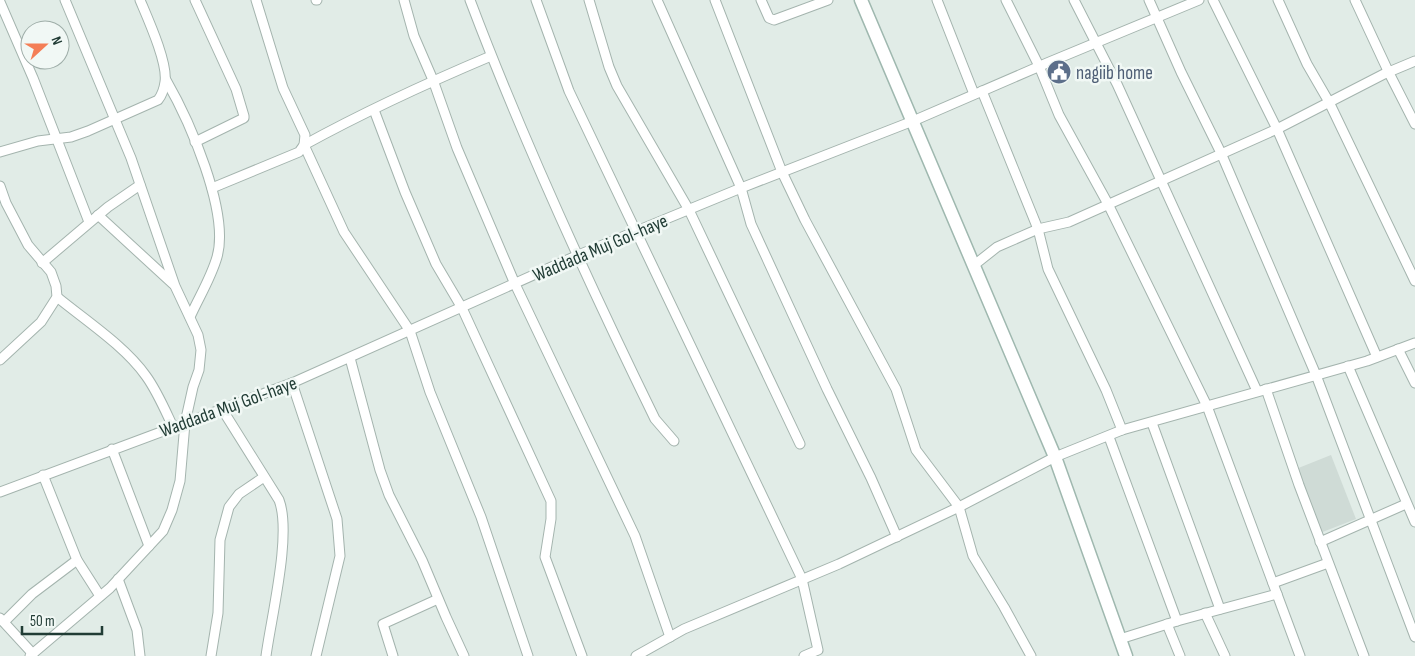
<svg xmlns="http://www.w3.org/2000/svg" width="1415" height="656" viewBox="0 0 1415 656" font-family="'Sofia Sans Condensed',sans-serif">
	<rect width="100%" height="100%" fill="#e1ece7"/>
	<polygon fill="#cfdbd6" points="1331,455 1356,519 1320,533 1296,469"/>
	<g fill="none" stroke-linecap="round" stroke-linejoin="round">
		<defs>
			<g id="street">
				<polyline points="316,0 317,0"/>
				<polyline points="404,0 414,36 433,80 457,148 515,284 635,536 670,637"/>
				<path d="M470,0c54,143 118,282 185,419l19,22"/>
				<polyline points="536,0 569,91 802,579 818,650 804,656"/>
				<polyline points="589,0 609,67 617,86 689,210 800,444"/>
				<polyline points="657,0 741,188 751,224 827,389 871,478 897,537"/>
				<polyline points="715,0 782,172 805,220 896,389 916,450 959,507 973,556 1004,607 1031,656"/>
				<polyline points="761,0 769,18 774,20 828,0"/>
				<polyline points="937,0 974,94"/>
				<polyline points="1006,0 1039,66 1059,115 1108,204 1207,406 1300,656"/>
				<polyline points="1074,0 1117,84 1257,391"/>
				<polyline points="1149,0 1181,72 1221,153 1316,375 1415,637"/>
				<polyline points="1213,0 1277,129 1377,357"/>
				<polyline points="1278,0 1307,64 1329,102 1415,281"/>
				<polyline points="1355,0 1389,73 1415,124"/>
				<polyline points="0,2 33,78 89,222"/>
				<path d="M491,56c-64,27 -127,56 -187,89l40,87 66,99 20,61 51,125 47,139"/>
				<path d="M166,80c23,40 64,132 51,177 -6,21 -18,40 -27,60"/>
				<polyline points="982,91 1038,229 1048,269 1106,390 1122,430"/>
				<polyline points="374,110 405,192 436,264 462,308 551,501 551,519 545,557 582,656"/>
				<polyline points="195,142 244,118 244,116 236,89 195,0"/>
				<path d="M0,152l38,-11 33,-4 17,-6 70,-31c4,-5 6,-11 7,-18 3,-19 -17,-63 -25,-82"/>
				<polyline points="0,186 6,203 28,245 51,272 56,286 57,297 41,322 0,360"/>
				<polyline points="212,188 299,152 304,145 305,135 283,88 256,0"/>
				<polyline points="98,215 173,284"/>
				<polyline points="42,263 108,207 140,185"/>
				<polyline points="973,266 997,247 1038,229 1069,222 1277,129 1384,74 1415,61"/>
				<path d="M57,297c28,23 68,49 89,79 11,15 19,34 27,51"/>
				<polyline points="1398,349 1415,383"/>
				<polyline points="350,358 380,470 389,495 422,560 446,617 464,656"/>
				<polyline points="1348,366 1415,522"/>
				<polyline points="292,383 337,519 340,556 316,656"/>
				<polyline points="1266,389 1299,485 1364,656"/>
				<path d="M222,409l57,91c13,34 -8,118 -13,156"/>
				<polyline points="1152,423 1220,609"/>
				<polyline points="1109,437 1177,621"/>
				<polyline points="112,449 149,546"/>
				<polyline points="43,475 77,560 100,596"/>
				<polyline points="0,492 292,383 576,256 741,188 913,121 1047,63 1199,0"/>
				<polyline points="1320,542 1406,504"/>
				<polyline points="118,579 137,630 140,656"/>
				<polyline points="1273,583 1328,563"/>
				<polyline points="1205,613 1225,656"/>
				<polyline points="0,618 33,654"/>
				<polyline points="4,622 32,594 77,560"/>
				<polyline points="1167,624 1180,656"/>
				<polyline points="1120,639 1177,621 1277,594"/>
				<polyline points="30,656 110,588 163,531 172,510 180,481 185,423 193,387 199,370 201,350 198,335 175,286 131,158 65,0"/>
				<polyline points="211,656 218,613 220,540 229,507 239,494 264,477"/>
				<polyline points="393,656 383,624 438,599"/>
				<polyline points="636,656 684,629 839,564 959,507 1055,457 1122,430 1367,361 1415,343"/>
			</g>
			<polyline id="secondary" points="861,0 1055,457 1126,656"/>
		</defs>
		<use href="#street" stroke="#a4b4ae" stroke-width="11"/>
		<use href="#secondary" stroke="#9fb8af" stroke-width="15"/>
		<use href="#street" stroke="#fff" stroke-width="9"/>
		<use href="#secondary" stroke="#fff" stroke-width="12"/>
	</g>
	<defs>
		<symbol id="civic-disc" viewBox="-11 -11 22 22"><circle r="9.5" fill="#5c6f8a" stroke="#f1f8f5"/><path d="M-.6-6.5H3V-4.5H.6V-3L4-1V1h2V6H-6V1h2V-1L-.6-3ZM-1.2 2.5V6h2.4V2.5Z" fill="#fff"/></symbol>
	</defs>
	<g fill-rule="evenodd">
		<use href="#civic-disc" x="1045" y="58" width="28" height="28"/>
	</g>
	<g text-anchor="middle" stroke-width="5" stroke-linejoin="round" paint-order="stroke">
		<g font-size="19" fill="#4e5e75" stroke="#f1f8f5" text-anchor="start">
			<text x="1076" y="79">nagiib home</text>
		</g>
		<g font-size="19" fill="#213c35" stroke="#f1f8f5">
			<text transform="translate(600 247) rotate(-23)" y="7">Waddada Muj Gol-haye</text>
			<text transform="translate(228 406) rotate(-20)" y="7">Waddada Muj Gol-haye</text>
		</g>
	</g>
	<g transform="translate(45 45) rotate(69)"><circle r="24" fill="#f1f8f5" stroke="#9eada8"/>
	<path d="M0-4L9 19L0 12L-9 19Z" fill="#f47e56"/>
	<text y="-8" font-size="14" font-weight="bold" text-anchor="middle" fill="#213c35">N</text>
	</g>
	<path d="M22 626v8h80v-8" fill="none" stroke="#213c35" stroke-width="2.5"/>
	<text x="30" y="626" font-size="15" fill="#213c35" stroke="#f1f8f5" stroke-width="4" paint-order="stroke">50 m</text>
</svg>
